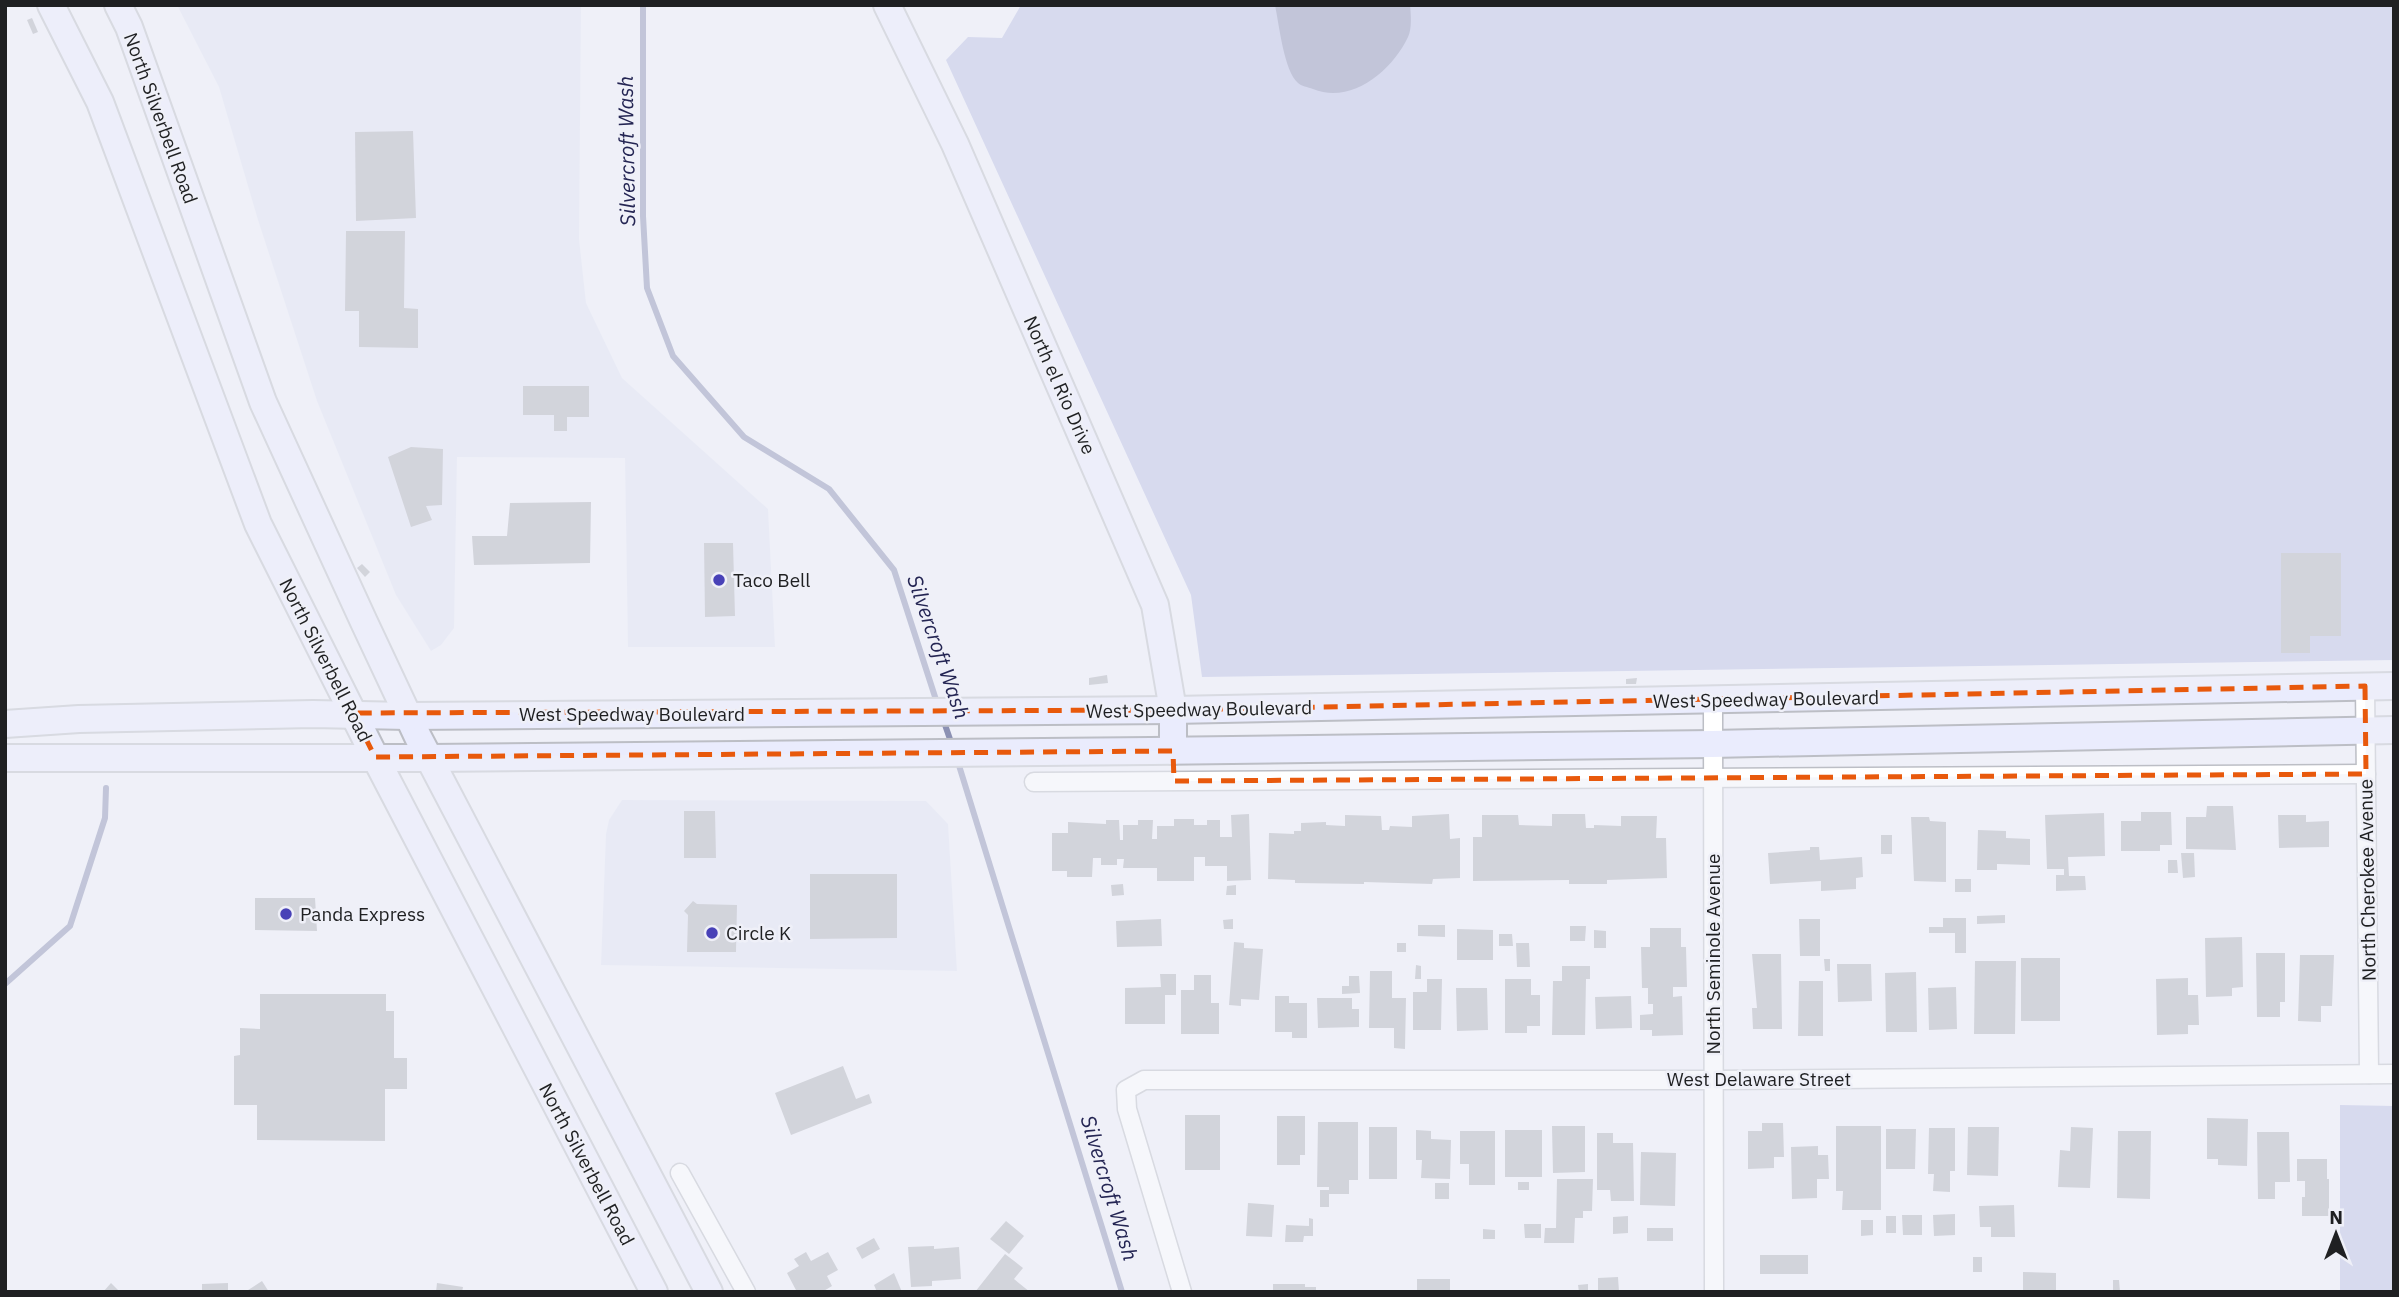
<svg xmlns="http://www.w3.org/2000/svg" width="2399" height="1297" viewBox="0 0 2399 1297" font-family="'IBM Plex Sans',sans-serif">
	<rect width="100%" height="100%" fill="#eff0f8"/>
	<g fill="#e1e3f2">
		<polygon points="177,5 581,5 579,239 586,303 622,378 768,509 775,647 628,647 625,458 457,457 454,628 441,645 431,651 396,595 317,401 258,220 219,87"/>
		<polygon points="622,800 926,801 948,824 957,971 601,965 606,834 609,820"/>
	</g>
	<g fill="#babee3">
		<polygon points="1021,5 2394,5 2394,660 1202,677 1191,595 946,60 968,37 1002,38"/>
		<polygon points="2340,1105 2394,1106 2394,1292 2340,1292"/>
	</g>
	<path fill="#8c91b3" d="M1275,5h135c1,10 2,24 -2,32 -16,34 -57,68 -95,52 -5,-2 -12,-3 -15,-6 -14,-12 -19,-59 -23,-78z"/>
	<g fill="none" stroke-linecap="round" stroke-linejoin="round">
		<g stroke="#8c91b3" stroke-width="6">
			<polyline points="643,5 643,216 647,288 673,356 744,437 829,489 894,570 938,706"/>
			<polyline points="943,719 952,745"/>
			<polyline points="957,759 1122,1292"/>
			<polyline points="5,984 70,926 105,818 106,788"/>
		</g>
	</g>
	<g fill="#b0b1b9">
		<polygon points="32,18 38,32 33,34 27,20"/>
		<polygon points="413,131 416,218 356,221 355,132"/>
		<polygon points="346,231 405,231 404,308 418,309 418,348 359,347 359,311 345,311"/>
		<polygon points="523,386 589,386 589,417 567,417 567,431 554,431 554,415 523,415"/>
		<polygon points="411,447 443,449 442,505 426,506 432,520 411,527 388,457"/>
		<polygon points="591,502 590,563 474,565 472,536 507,536 510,503"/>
		<polygon points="704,543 733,543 735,616 705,617"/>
		<polygon points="2281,553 2341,553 2341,636 2310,636 2310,653 2281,653"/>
		<polygon points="362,564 370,572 365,577 357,568"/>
		<polygon points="1107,675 1108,683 1089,685 1089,678"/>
		<polygon points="1637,678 1636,684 1626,684 1626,679"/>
		<polygon points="2207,806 2233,806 2236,850 2186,849 2186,817 2206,817"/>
		<polygon points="684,811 715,811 716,858 684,858"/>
		<polygon points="2141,812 2171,812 2172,845 2160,845 2160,851 2121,851 2121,821 2141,821"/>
		<polygon points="2104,813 2105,856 2068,857 2069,876 2085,876 2086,890 2056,891 2056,875 2064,875 2064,869 2047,869 2045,815"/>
		<polygon points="1249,814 1251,880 1227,881 1227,866 1205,866 1205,857 1194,857 1194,881 1157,881 1157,868 1123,868 1124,859 1117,859 1117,865 1101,865 1101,858 1093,858 1092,877 1067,877 1067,871 1052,871 1052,833 1068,833 1068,822 1106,824 1106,820 1119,820 1120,840 1123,840 1123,825 1138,825 1138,820 1153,820 1152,839 1157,839 1157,826 1174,826 1174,819 1194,819 1194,825 1207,825 1207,820 1220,820 1220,837 1232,837 1231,815"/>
		<polygon points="1449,814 1450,839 1460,838 1460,878 1433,879 1432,884 1364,882 1364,884 1295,883 1295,880 1268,879 1269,833 1294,834 1294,831 1301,831 1301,823 1326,822 1326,825 1345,826 1345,815 1381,816 1382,830 1389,830 1390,826 1412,827 1412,816"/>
		<polygon points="1552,814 1585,814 1586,828 1594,828 1594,825 1621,826 1621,816 1657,816 1656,838 1666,838 1667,878 1607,880 1607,884 1569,884 1569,880 1473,881 1473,837 1482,837 1482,815 1518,815 1519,825 1552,826"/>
		<polygon points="2278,815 2306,815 2306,822 2329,821 2329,847 2279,848"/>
		<polygon points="1911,817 1929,817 1930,821 1946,822 1946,882 1914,881"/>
		<polygon points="1978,830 2006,831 2006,838 2030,839 2030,865 1997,864 1997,870 1977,870"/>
		<rect x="1881" y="835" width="11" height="19"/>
		<polygon points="1810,847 1819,847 1820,860 1862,857 1863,877 1856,878 1856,889 1821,891 1821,881 1770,884 1768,853 1810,850"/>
		<polygon points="2181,853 2194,853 2195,877 2183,878"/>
		<polygon points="2168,860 2177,860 2178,873 2168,873"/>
		<polygon points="810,874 897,874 897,938 810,939"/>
		<rect x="1955" y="879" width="16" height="13"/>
		<polygon points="1123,884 1124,895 1112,896 1111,885"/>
		<polygon points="1236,885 1236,895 1226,895 1227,886"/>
		<polygon points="255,898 315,898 317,931 255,930"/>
		<polygon points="693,901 697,904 737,905 736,952 687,952 688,915 684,911"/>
		<polygon points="2005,915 2005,923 1977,924 1977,916"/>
		<polygon points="1943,918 1966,918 1966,953 1955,953 1955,933 1929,933 1929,927 1943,927"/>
		<polygon points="1161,919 1162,946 1117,947 1116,921"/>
		<polygon points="1233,919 1233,929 1224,929 1223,920"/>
		<polygon points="1799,919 1820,919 1820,956 1800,956"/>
		<polygon points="1418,925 1445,925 1445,937 1418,936"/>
		<polygon points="1570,926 1586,926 1585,941 1570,941"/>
		<polygon points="1650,928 1681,928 1681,947 1686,947 1687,987 1673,987 1673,997 1682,996 1683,1035 1652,1036 1652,1030 1640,1030 1640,1015 1653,1014 1653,1004 1648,1004 1648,988 1642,988 1641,947 1650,947"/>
		<polygon points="1457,929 1493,930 1493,960 1457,960"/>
		<polygon points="1594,930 1606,931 1606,948 1594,948"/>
		<polygon points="1499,934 1512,934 1513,946 1499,946"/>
		<polygon points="2242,937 2243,987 2232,988 2232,996 2206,997 2205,938"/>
		<polygon points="1234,942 1244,943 1244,948 1263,949 1259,1000 1241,999 1241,1006 1229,1005"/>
		<rect x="1397" y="943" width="9" height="9"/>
		<polygon points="1516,943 1529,943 1530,967 1517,967"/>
		<polygon points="2256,953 2285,953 2285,1002 2280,1002 2280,1017 2257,1017"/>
		<polygon points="1752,954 1781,954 1782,1029 1753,1029 1752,1008 1757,1008"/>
		<polygon points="2300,955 2334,955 2332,1006 2321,1006 2321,1022 2298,1021"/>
		<rect x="2021" y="958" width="39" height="63"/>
		<polygon points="1824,959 1830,959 1830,971 1825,971"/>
		<polygon points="1975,961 2016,961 2015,1034 1974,1034"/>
		<polygon points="1837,964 1871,964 1872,1001 1838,1002"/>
		<polygon points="1416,965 1421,966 1421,979 1415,979"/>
		<polygon points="1562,966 1590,966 1590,979 1586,979 1585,1035 1552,1035 1553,981 1562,981"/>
		<polygon points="1370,971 1392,971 1392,998 1406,998 1405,1049 1394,1048 1394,1028 1369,1028"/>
		<polygon points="1916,972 1917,1032 1886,1032 1885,973"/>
		<polygon points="1160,974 1176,974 1176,995 1165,995 1165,1024 1125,1024 1125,988 1161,987"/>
		<polygon points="1194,975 1211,975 1211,1003 1219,1003 1219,1034 1181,1034 1181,990 1194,990"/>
		<polygon points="1349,976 1359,976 1360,993 1342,994 1342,986 1349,986"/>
		<polygon points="2188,978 2188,995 2198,995 2199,1025 2188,1025 2188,1034 2157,1035 2156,979"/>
		<polygon points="1427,979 1442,979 1441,1030 1413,1030 1413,992 1427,992"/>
		<polygon points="1505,979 1531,979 1531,995 1540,995 1540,1026 1527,1026 1527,1033 1505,1033"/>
		<polygon points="1799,981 1823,981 1823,1036 1798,1036"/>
		<polygon points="1956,987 1957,1029 1929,1030 1928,988"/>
		<polygon points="1456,988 1487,988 1488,1030 1457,1031"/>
		<polygon points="260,994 386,994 386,1011 394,1011 394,1058 407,1058 407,1089 385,1089 385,1141 257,1140 257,1105 234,1105 234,1056 240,1055 240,1028 260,1029"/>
		<polygon points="1275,996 1289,996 1289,1003 1307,1003 1307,1038 1292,1038 1292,1032 1275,1032"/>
		<polygon points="1631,996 1632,1028 1596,1029 1595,997"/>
		<polygon points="1317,998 1352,998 1352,1009 1359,1009 1359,1027 1318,1028"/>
		<polygon points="843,1066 856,1099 869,1094 872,1103 791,1135 775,1093"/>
		<rect x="1185" y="1115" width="35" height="55"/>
		<polygon points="1277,1116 1305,1116 1305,1155 1300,1155 1300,1165 1277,1165"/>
		<polygon points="2207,1118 2248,1119 2247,1166 2218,1165 2218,1159 2207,1159"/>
		<polygon points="1318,1122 1358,1122 1358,1180 1349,1180 1349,1194 1329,1194 1329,1207 1320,1207 1320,1190 1329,1190 1329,1187 1317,1187"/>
		<polygon points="1762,1123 1783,1123 1784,1157 1774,1157 1774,1168 1748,1169 1748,1131 1762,1131"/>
		<polygon points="1552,1126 1585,1126 1585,1172 1553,1173"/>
		<polygon points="1836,1126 1881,1126 1881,1210 1842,1210 1843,1191 1836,1191"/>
		<rect x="1369" y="1127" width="28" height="52"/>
		<polygon points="1968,1127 1999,1127 1998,1176 1967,1175"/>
		<polygon points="2071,1127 2093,1128 2090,1188 2058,1187 2060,1150 2070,1151"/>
		<polygon points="1929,1128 1955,1128 1955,1171 1950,1171 1950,1192 1933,1191 1934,1174 1928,1174"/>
		<polygon points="1886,1129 1916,1129 1915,1169 1886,1169"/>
		<polygon points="1416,1130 1431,1131 1431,1139 1451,1140 1450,1179 1421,1178 1422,1160 1416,1160"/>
		<rect x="1505" y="1130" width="37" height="47"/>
		<polygon points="1460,1131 1495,1131 1495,1185 1469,1185 1469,1164 1460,1164"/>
		<polygon points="2118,1131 2151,1131 2150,1199 2117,1198"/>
		<polygon points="2257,1132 2289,1132 2290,1182 2275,1182 2275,1199 2258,1199"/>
		<polygon points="1597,1133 1613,1133 1613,1143 1633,1143 1634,1201 1611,1201 1610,1190 1597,1190"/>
		<polygon points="1818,1146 1818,1155 1828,1155 1829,1179 1817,1179 1817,1198 1792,1199 1791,1147"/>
		<polygon points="1641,1152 1676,1153 1675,1206 1640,1205"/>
		<polygon points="2297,1159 2327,1159 2327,1179 2329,1179 2329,1216 2302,1216 2302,1197 2305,1197 2305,1181 2297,1181"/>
		<polygon points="1557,1179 1593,1179 1592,1211 1583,1211 1583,1218 1575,1218 1574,1243 1544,1243 1545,1228 1556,1228"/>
		<rect x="1518" y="1182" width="11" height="8"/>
		<rect x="1435" y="1183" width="14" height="16"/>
		<polygon points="1248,1203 1274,1205 1272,1237 1246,1236"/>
		<polygon points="2014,1205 2015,1237 1991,1237 1991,1227 1980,1227 1979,1206"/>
		<polygon points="1955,1214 1955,1235 1934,1236 1933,1215"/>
		<polygon points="1902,1215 1922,1215 1922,1235 1903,1235"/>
		<polygon points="1628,1216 1628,1233 1613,1234 1613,1217"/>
		<rect x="1886" y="1216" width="10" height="17"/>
		<polygon points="1309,1218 1313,1219 1313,1236 1304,1236 1303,1242 1285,1242 1286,1225 1309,1226"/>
		<polygon points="1861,1220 1873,1220 1873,1235 1861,1236"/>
		<polygon points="1006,1221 1024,1236 1009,1254 990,1239"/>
		<polygon points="1524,1224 1541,1224 1541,1238 1525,1238"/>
		<rect x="1647" y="1228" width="26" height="13"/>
		<polygon points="1483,1229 1495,1230 1495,1239 1483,1239"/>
		<polygon points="874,1238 880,1249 862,1259 856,1248"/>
		<polygon points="934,1246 934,1249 959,1247 961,1279 932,1281 932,1286 911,1287 908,1247"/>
		<polygon points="806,1252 811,1261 828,1252 838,1270 827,1276 832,1286 822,1292 797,1292 787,1273 799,1266 794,1259"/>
		<polygon points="1005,1254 1023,1268 1014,1279 1030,1292 975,1292"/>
		<rect x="1760" y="1255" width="48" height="19"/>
		<rect x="1973" y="1257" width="9" height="15"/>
		<polygon points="2023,1272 2056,1273 2056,1292 2023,1292"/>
		<polygon points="894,1273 902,1292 877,1292 874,1285"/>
		<polygon points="1618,1277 1619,1292 1598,1292 1598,1278"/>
		<rect x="1417" y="1279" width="33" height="13"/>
		<polygon points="2113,1280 2119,1280 2120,1292 2113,1292"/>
		<polygon points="262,1281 269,1292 245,1292"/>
		<polygon points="111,1283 120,1292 103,1292"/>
		<polygon points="228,1283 228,1292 202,1292 202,1284"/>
		<polygon points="437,1283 463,1287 462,1292 436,1292"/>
		<polygon points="1273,1284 1305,1284 1305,1287 1316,1287 1316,1292 1273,1292"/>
		<polygon points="1588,1284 1588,1292 1579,1292 1578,1285"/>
	</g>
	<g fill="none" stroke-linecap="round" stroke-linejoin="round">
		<defs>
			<g id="street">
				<polyline points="2365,686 2369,1074"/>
				<polyline points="1713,700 1714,1292"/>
				<polyline points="1034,782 2366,774"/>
				<polyline points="680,1173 746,1292"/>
				<polyline points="1182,1292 1127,1109 1126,1090 1144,1080 1713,1080 2394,1074"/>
			</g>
			<g id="secondary">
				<polyline points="51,5 100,102 258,524 375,757 654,1292"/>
				<polyline points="118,5 129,27 263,402 364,622 418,737 709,1292"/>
				<polyline points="887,5 955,144 1155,605 1173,710 1173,751"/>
				<polyline points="5,724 79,719 313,714 407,716 1173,710 2394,686"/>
				<polyline points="5,758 429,758 1151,751 1712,744 2394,730"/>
			</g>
		</defs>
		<use href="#street" stroke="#bcbec5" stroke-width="21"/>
		<use href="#secondary" stroke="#bcbec5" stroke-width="30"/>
		<use href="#street" stroke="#fff" stroke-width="18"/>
		<use href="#secondary" stroke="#eaecfd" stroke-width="26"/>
	</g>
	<path d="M0 0H2399V1297H0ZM2365,686l1,88 -1192,7 -1,-30 -798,6 -22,-44 820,-3z" fill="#eff0f8" fill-opacity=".55" fill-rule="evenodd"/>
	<path fill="none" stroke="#e8590c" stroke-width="5" stroke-dasharray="14 9" stroke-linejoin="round" d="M2365,686l1,88 -1192,7 -1,-30 -798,6 -22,-44 820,-3z"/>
	<g fill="#4841b7" stroke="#eff0f8" stroke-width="2.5">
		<circle cx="719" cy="580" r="7"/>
		<circle cx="286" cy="914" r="7"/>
		<circle cx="712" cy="933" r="7"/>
	</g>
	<g text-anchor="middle" stroke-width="5" stroke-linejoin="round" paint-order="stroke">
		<g font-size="19" fill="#1f2022" stroke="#eff0f8">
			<text transform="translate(161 118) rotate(70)" y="7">North Silverbell Road</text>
			<text transform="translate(1060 385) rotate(66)" y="7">North el Rio Drive</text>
			<text transform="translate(326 660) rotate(63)" y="7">North Silverbell Road</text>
			<text transform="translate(1766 699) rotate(-1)" y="7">West Speedway Boulevard</text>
			<text transform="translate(1199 709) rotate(-1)" y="7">West Speedway Boulevard</text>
			<text x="632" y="721">West Speedway Boulevard</text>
			<text transform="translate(2367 880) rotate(-91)" y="7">North Cherokee Avenue</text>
			<text transform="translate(1713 954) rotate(-90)" y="7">North Seminole Avenue</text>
			<text x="1759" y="1086">West Delaware Street</text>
			<text transform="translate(587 1164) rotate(62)" y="7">North Silverbell Road</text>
		</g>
		<g font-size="19" fill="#1f2022" stroke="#eff0f8" text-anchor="start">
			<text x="733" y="587">Taco Bell</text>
			<text x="300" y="921">Panda Express</text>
			<text x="726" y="940">Circle K</text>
		</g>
		<g font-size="21" font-style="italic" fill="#242553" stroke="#eff0f8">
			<text transform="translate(627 151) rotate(-91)" y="7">Silvercroft Wash</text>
			<text transform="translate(938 647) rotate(71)" y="7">Silvercroft Wash</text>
			<text transform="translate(1109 1188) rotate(73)" y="7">Silvercroft Wash</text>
		</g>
	</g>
	<rect width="2399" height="1297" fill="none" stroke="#1f2022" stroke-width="14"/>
	<g transform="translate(2336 1234)" stroke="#eff0f8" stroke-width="5" paint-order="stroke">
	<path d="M0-5L12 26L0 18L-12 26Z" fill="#1f2022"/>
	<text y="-10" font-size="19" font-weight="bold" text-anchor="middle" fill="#1f2022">N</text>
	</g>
</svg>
